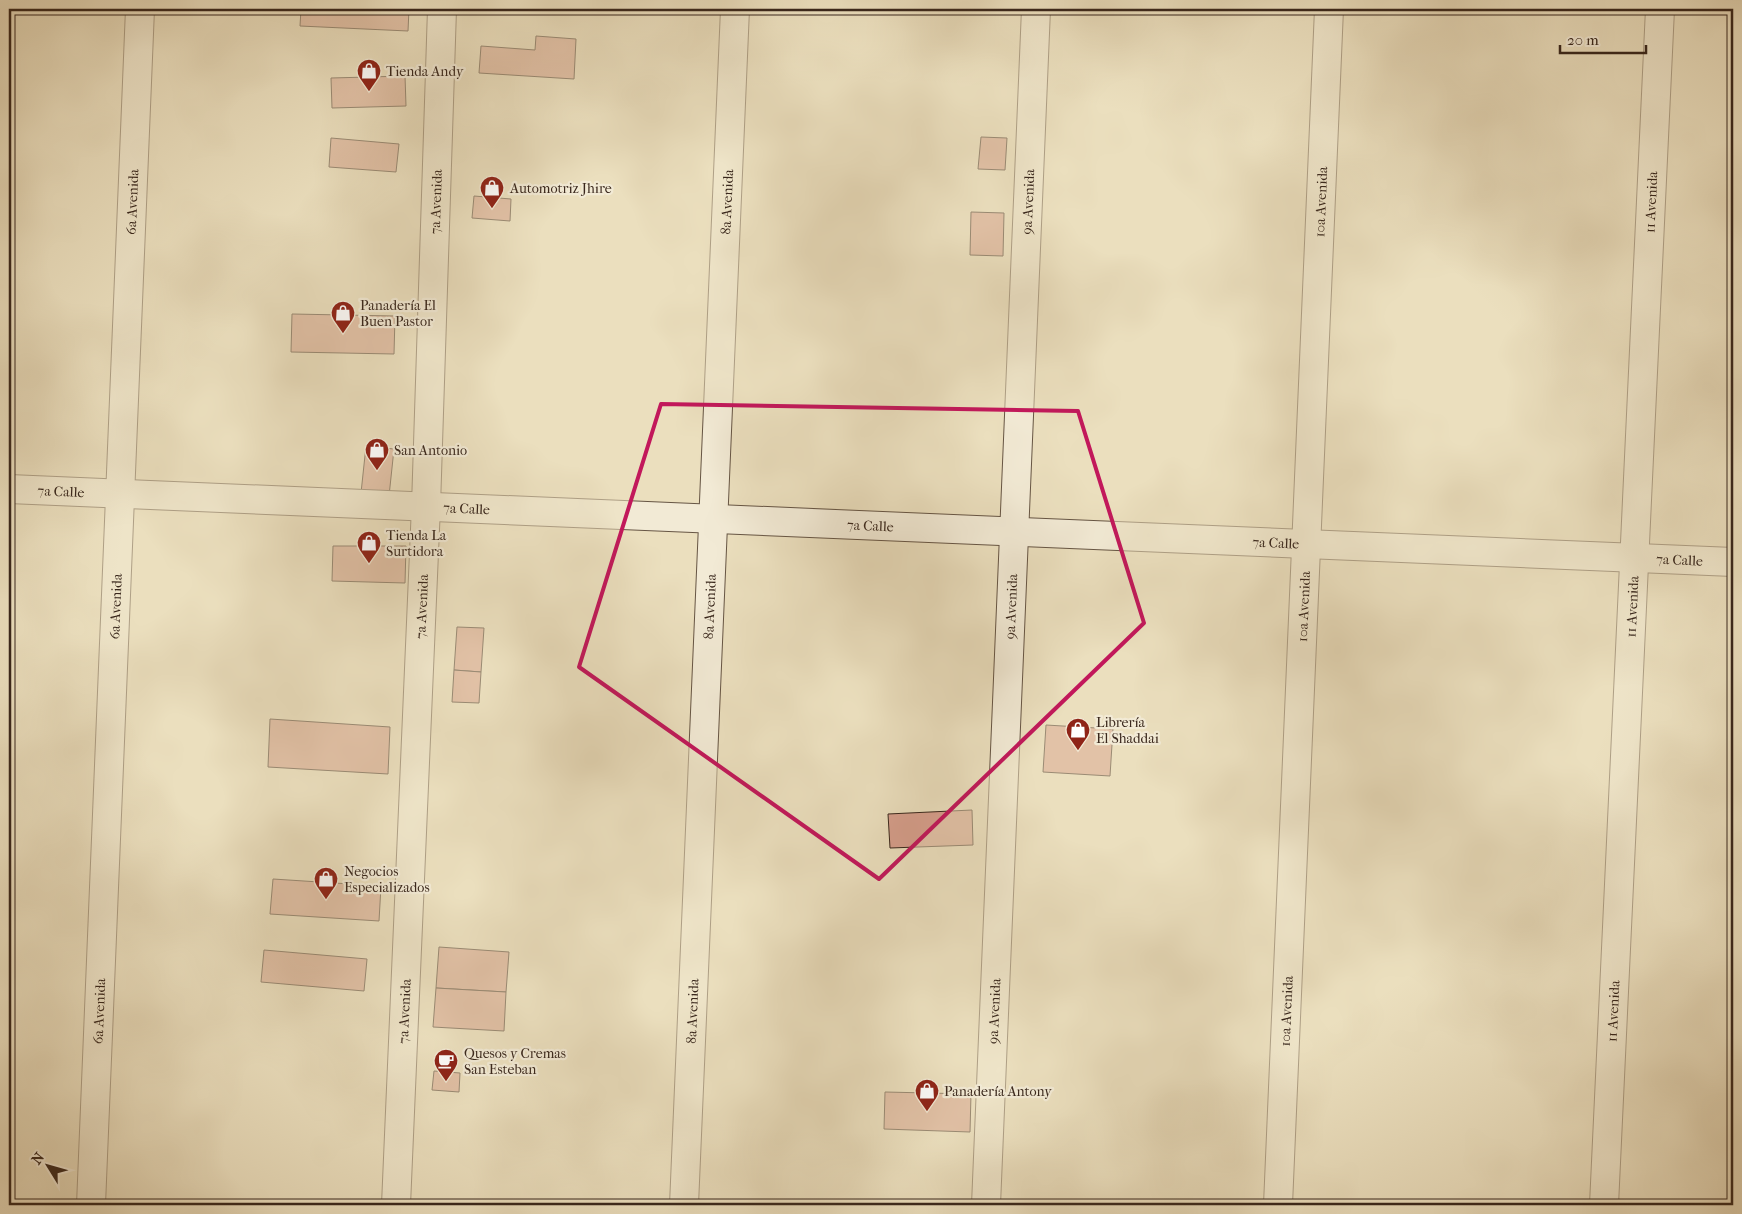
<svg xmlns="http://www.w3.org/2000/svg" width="1742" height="1214" viewBox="0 0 1742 1214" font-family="'IM FELL French Canon',serif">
	<rect width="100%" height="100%" fill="#ebdfbe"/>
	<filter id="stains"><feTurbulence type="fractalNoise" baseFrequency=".004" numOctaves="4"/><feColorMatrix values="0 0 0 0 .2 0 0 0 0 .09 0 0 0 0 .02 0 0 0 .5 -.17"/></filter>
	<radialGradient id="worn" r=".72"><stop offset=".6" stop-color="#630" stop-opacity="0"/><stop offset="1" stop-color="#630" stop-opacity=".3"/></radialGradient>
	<g fill="#d79f8d" stroke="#39271c">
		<polygon points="301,9 409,9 408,31 300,26"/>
		<polygon points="536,36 576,39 574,79 479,73 481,46 535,50"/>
		<polygon points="405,76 406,106 332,108 331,78"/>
		<polygon points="981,137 1007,138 1005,170 978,169"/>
		<polygon points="331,138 399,144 396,172 329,167"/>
		<polygon points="474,196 511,199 510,221 472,218"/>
		<polygon points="971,212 1004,213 1003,256 970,255"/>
		<polygon points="292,314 395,316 394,354 291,352"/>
		<polygon points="366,446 394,449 389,496 361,493"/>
		<polygon points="333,546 406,546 405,583 332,581"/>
		<polygon points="457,627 484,628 481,672 454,670"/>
		<polygon points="454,670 481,672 479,703 452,702"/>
		<polygon points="270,719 390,727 388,774 268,767"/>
		<polygon points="1046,725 1113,729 1110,776 1043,772"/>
		<polygon points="972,810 973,845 890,848 888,814"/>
		<polygon points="273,879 381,886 379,921 270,914"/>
		<polygon points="439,947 509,952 506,992 436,988"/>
		<polygon points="264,950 367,959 364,991 261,982"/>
		<polygon points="436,988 506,992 504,1031 433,1027"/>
		<polygon points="434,1071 460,1073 459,1092 432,1090"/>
		<polygon points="885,1092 971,1094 970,1132 884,1129"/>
	</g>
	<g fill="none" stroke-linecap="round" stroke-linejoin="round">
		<defs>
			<g id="street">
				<path id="s1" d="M9,489l1724,73"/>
				<path id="s2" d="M91,1205l49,-1196"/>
				<path id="s3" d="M396,1205l30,-699 16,-497"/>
				<path id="s4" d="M684,1205l51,-1196"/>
				<path id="s5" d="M986,1205l50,-1196"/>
				<path id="s6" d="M1278,1205l51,-1196"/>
				<path id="s7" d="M1604,1205l56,-1196"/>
			</g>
		</defs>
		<use href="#street" stroke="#654" stroke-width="30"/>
		<use href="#street" stroke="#f2ead5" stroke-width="28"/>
	</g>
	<path d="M0 0H1742V1214H0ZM661,404l417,7 66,212 -265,256 -300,-212z" fill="#ebdfbe" fill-opacity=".55" fill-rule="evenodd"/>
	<path fill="none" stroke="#c2185b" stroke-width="4" stroke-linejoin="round" d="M661,404l417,7 66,212 -265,256 -300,-212z"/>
	<defs>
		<symbol id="shop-pin" viewBox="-11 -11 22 30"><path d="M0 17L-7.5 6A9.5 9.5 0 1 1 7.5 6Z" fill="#8f2418" stroke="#f2ead5"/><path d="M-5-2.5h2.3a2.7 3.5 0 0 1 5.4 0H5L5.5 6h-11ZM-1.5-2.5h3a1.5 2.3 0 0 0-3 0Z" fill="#fff"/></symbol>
		<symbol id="cafe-pin" viewBox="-11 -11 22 30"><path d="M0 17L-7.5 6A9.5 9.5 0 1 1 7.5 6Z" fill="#8f2418" stroke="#f2ead5"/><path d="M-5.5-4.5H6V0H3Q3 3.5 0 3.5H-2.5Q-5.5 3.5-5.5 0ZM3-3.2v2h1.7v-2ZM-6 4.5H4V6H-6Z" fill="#fff"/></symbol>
	</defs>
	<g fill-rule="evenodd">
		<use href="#shop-pin" x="355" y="57" width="28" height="38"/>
		<use href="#shop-pin" x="478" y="174" width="28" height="38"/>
		<use href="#shop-pin" x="329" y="299" width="28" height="38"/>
		<use href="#shop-pin" x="363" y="436" width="28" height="38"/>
		<use href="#shop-pin" x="355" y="529" width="28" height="38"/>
		<use href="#shop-pin" x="1064" y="716" width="28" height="38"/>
		<use href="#shop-pin" x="312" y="865" width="28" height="38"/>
		<use href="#cafe-pin" x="432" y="1047" width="28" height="38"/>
		<use href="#shop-pin" x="913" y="1077" width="28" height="38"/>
	</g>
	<g text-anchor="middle" stroke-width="4.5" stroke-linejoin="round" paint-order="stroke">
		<g font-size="14" fill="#39271c" stroke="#f2ead5" text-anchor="start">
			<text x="386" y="76">Tienda Andy</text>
			<text x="510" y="193">Automotriz Jhire</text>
			<text x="360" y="310">Panadería El<tspan x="360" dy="16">Buen Pastor</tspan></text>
			<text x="394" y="455">San Antonio</text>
			<text x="386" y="540">Tienda La<tspan x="386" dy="16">Surtidora</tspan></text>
			<text x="1096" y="727">Librería<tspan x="1096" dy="16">El Shaddai</tspan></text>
			<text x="344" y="876">Negocios<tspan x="344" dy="16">Especializados</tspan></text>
			<text x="464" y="1058">Quesos y Cremas<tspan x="464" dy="16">San Esteban</tspan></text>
			<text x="944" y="1096">Panadería Antony</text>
		</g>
		<g font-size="14" fill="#39271c" stroke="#f2ead5">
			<text dy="5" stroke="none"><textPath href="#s2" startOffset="1004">6a Avenida</textPath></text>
			<text dy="5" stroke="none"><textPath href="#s3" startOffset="1004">7a Avenida</textPath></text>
			<text dy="5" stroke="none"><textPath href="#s4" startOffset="1004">8a Avenida</textPath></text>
			<text dy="5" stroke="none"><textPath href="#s5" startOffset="1004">9a Avenida</textPath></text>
			<text dy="5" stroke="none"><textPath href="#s6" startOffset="1004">10a Avenida</textPath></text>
			<text dy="5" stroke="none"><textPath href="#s7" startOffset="1004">11 Avenida</textPath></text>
			<text dy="5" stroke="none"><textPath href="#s1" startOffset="52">7a Calle</textPath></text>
			<text dy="5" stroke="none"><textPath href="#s1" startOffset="458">7a Calle</textPath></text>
			<text dy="5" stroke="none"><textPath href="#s1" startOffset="862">7a Calle</textPath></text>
			<text dy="5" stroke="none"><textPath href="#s1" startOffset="1268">7a Calle</textPath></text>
			<text dy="5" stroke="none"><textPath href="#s1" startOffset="1672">7a Calle</textPath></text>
			<text dy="5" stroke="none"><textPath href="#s2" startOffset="599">6a Avenida</textPath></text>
			<text dy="5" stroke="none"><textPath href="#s3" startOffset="599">7a Avenida</textPath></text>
			<text dy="5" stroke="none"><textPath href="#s4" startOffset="599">8a Avenida</textPath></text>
			<text dy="5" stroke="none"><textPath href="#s5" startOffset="599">9a Avenida</textPath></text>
			<text dy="5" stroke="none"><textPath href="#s6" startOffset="599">10a Avenida</textPath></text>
			<text dy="5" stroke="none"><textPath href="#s7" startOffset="599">11 Avenida</textPath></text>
			<text dy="5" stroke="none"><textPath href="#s2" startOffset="194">6a Avenida</textPath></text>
			<text dy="5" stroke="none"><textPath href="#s3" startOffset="194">7a Avenida</textPath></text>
			<text dy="5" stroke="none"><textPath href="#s4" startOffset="194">8a Avenida</textPath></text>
			<text dy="5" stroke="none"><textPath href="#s5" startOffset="194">9a Avenida</textPath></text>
			<text dy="5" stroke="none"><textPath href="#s6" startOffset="194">10a Avenida</textPath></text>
			<text dy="5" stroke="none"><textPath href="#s7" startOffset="194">11 Avenida</textPath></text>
		</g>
	</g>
	<rect width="1742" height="1214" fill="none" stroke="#ebdfbe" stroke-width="30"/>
	<rect x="10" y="10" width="1722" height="1194" fill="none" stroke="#39271c" stroke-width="2.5"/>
	<rect x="15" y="15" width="1712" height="1184" fill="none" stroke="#39271c"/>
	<g transform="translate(48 1166) rotate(307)" stroke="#f2ead5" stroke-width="4" paint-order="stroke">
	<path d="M0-4L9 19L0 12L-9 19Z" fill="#39271c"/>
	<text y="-8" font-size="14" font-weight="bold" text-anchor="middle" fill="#39271c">N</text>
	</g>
	<path d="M1560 45v8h86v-8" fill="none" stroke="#39271c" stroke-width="2.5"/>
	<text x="1567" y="45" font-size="15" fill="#39271c" stroke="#f2ead5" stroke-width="4" paint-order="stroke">20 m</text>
	<rect width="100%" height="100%" filter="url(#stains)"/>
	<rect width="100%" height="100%" fill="url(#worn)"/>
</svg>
